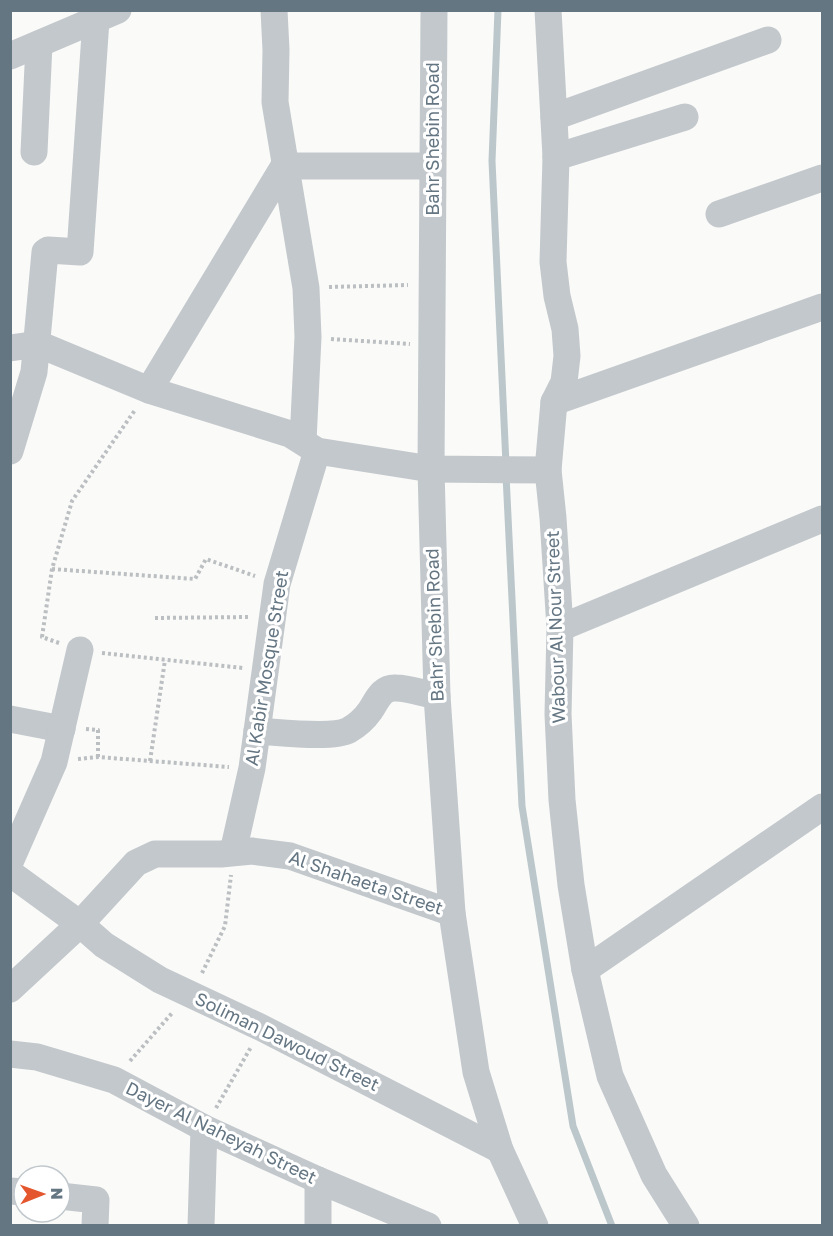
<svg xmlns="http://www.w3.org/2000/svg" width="833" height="1236" viewBox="0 0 833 1236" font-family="'Golos Text',sans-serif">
	<rect width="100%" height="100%" fill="#fafaf8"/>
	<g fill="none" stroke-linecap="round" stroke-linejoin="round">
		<g stroke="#bbc7cb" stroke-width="7">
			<polyline points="498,10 492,161 506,464"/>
			<polyline points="506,475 522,806 573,1126 612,1226"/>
		</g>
		<g stroke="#bbbfc2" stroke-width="4" stroke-dasharray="3 3" stroke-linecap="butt">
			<polyline points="329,287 408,285"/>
			<polyline points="331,339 410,344"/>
			<polyline points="52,569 195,579 206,559 255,576"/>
			<polyline points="155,618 250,617"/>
			<polyline points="59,643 42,637 52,569 72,501 135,410"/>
			<polyline points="102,653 243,668"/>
			<polyline points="86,729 98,730 98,757"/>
			<polyline points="78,759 98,757 229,767"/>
			<polyline points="150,761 165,660"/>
			<polyline points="202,973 225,926 231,875"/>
			<polyline points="130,1061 173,1012"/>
			<polyline points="216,1108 251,1047"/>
		</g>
		<g stroke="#c3c8cc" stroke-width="27">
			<polyline points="274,10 276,50 275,102 306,288 308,337 303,441"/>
			<polyline points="434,10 431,469 437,696 452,913 476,1072 500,1150 535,1226"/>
			<polyline points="548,10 556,157 553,262 557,296 565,329 567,356 564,382 554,402 548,470 553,518 560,628 558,714 562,800 571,885 585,970 610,1076 654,1175 686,1226"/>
			<polyline points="10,56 118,10"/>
			<polyline points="554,117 768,40"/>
			<polyline points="34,152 39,44"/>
			<polyline points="556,157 685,117"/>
			<polyline points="284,166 432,166"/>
			<polyline points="719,214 822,178"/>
			<polyline points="10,348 38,344 149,390 290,434 317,451 431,469 548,470"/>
			<polyline points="149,390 284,166"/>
			<polyline points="554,402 822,307"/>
			<polyline points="10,451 34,372 45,252 48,250 80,252 96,20"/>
			<polyline points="560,628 822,519"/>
			<polyline points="10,719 62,729"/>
			<path d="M257,731c21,1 76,8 92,-1 7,-4 16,-12 21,-19 7,-10 11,-24 26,-23 13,0 28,6 41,8"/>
			<polyline points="233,852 252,768 277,584 317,451"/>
			<polyline points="10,862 54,762 80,650"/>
			<polyline points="10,873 80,924 104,945 160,980 260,1027 500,1150"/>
			<polyline points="585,970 822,807"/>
			<polyline points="10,989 80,924 136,863 155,854 221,854 252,851 290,856 452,913"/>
			<polyline points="10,1054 37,1057 114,1080 204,1128 318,1180 428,1226"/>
			<polyline points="318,1180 318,1226"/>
			<polyline points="10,1191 24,1192"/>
			<polyline points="60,1196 96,1200 95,1226"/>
			<polyline points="201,1226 204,1128"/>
		</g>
	</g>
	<g text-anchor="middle" stroke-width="6" stroke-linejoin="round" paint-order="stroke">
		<g font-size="18" fill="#657683" stroke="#fff">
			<text transform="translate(433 139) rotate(-90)" y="6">Bahr Shebin Road</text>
			<text transform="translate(435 625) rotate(-92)" y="6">Bahr Shebin Road</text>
			<text transform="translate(556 627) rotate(-92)" y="6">Wabour Al Nour Street</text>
			<text transform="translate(267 668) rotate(-81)" y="6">Al Kabir Mosque Street</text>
			<text transform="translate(366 883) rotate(19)" y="6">Al Shahaeta Street</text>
			<text transform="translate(287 1042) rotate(26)" y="6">Soliman Dawoud Street</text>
			<text transform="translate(221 1133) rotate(26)" y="6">Dayer Al Naheyah Street</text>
		</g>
	</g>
	<rect width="833" height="1236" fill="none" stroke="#657683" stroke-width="24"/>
	<g transform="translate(42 1194) rotate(89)"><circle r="28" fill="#ffffff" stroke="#c1c8cd" stroke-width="1.5"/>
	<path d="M0-4.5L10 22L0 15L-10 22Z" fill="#e4572e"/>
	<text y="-9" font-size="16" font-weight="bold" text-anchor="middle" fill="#657683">N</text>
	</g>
</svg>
